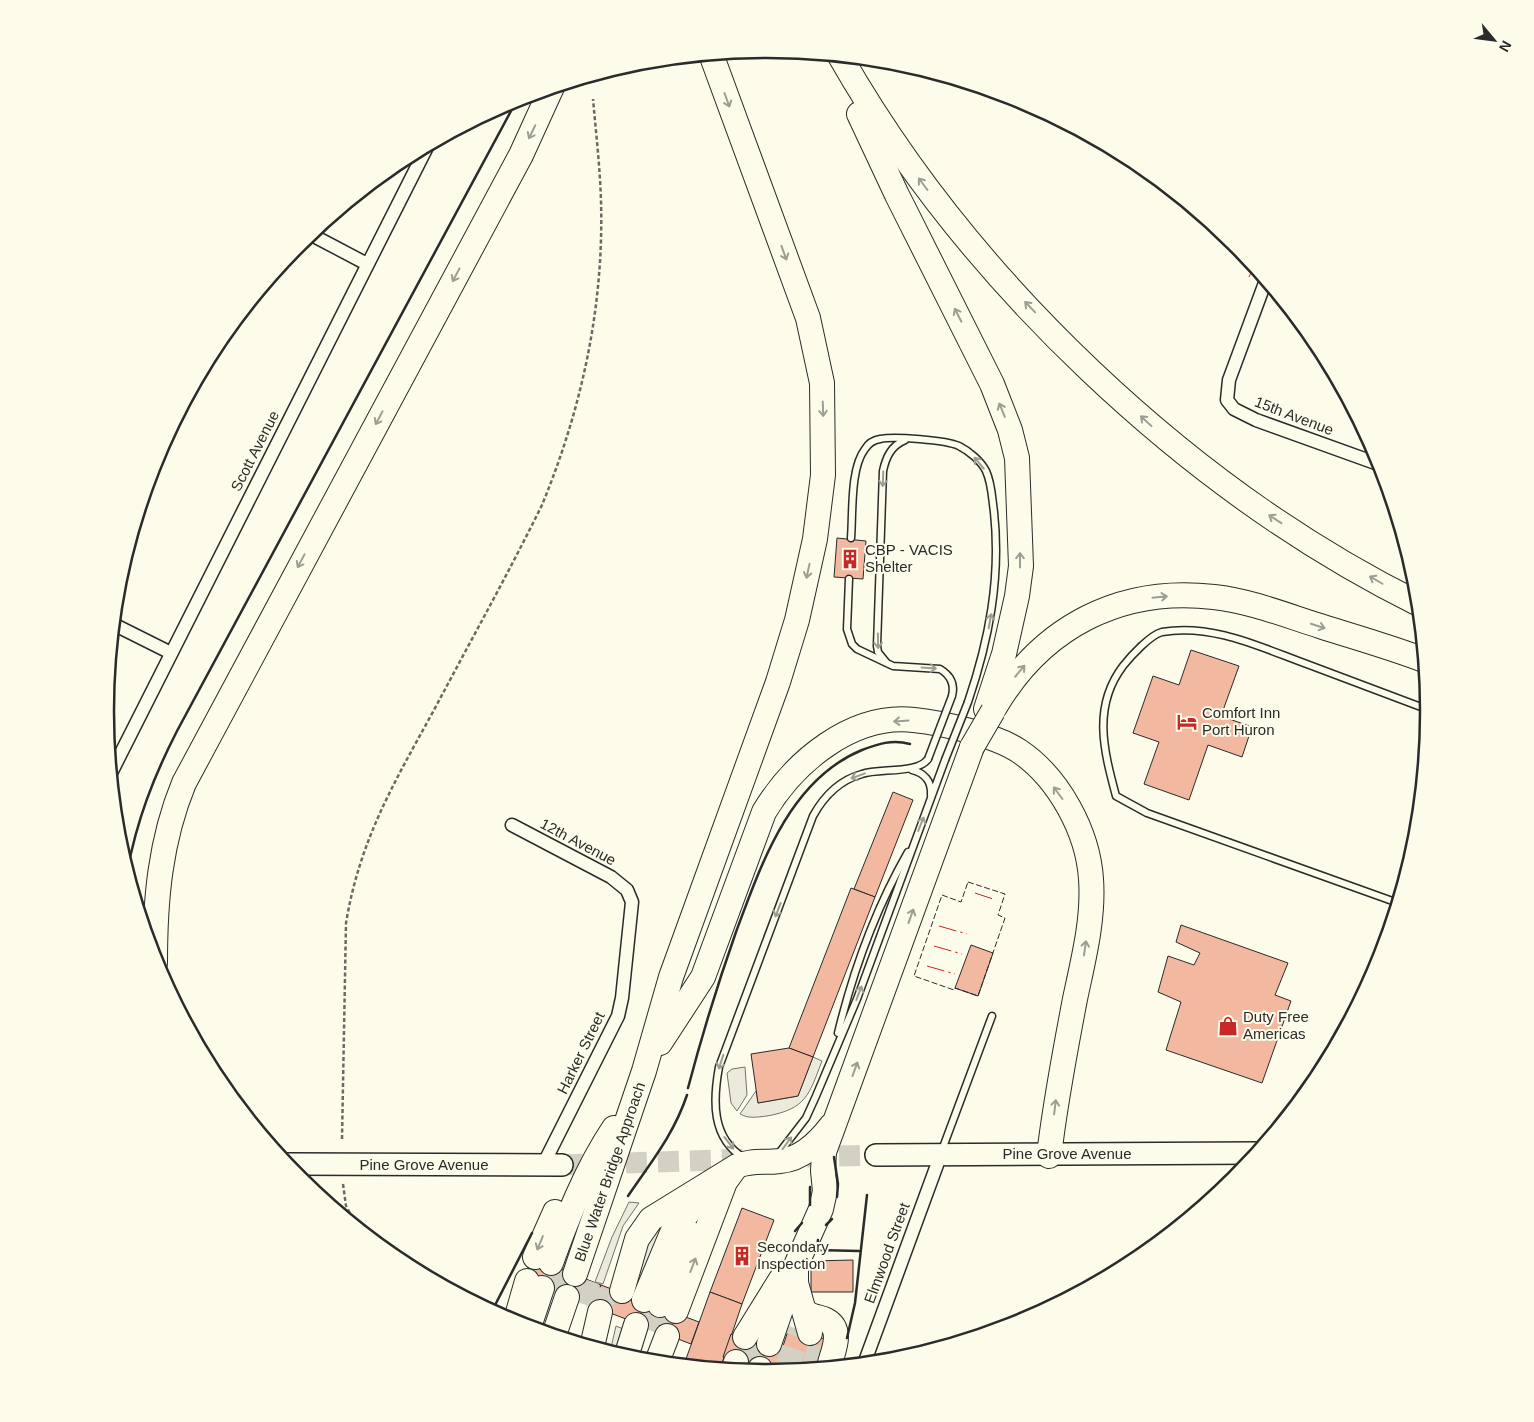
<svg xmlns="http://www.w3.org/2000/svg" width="1534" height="1422" viewBox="0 0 1534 1422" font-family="Helvetica,sans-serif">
	<rect width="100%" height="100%" fill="#fdfbea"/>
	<g fill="#ecebdb" stroke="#74746e">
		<path d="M813,1057l9,4c-13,34 -16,48 -55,55 -10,1 -18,3 -27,-2l16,-23 2,12 40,-7z"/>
		<polygon points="745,1067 747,1095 737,1111 731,1103 727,1073 732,1069"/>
		<polygon points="629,1202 639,1203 623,1226 603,1284 595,1282 612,1237"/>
		<polygon points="660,1226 661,1233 636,1298 626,1295 639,1251"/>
		<polygon points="616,1326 628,1331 619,1355 610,1352"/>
	</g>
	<g fill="#f2b8a0" stroke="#2b2b2b">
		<polygon points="837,538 866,541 863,579 834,577"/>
		<polygon points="1191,650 1239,666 1221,716 1252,727 1242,757 1208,745 1189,800 1144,784 1159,742 1133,733 1153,676 1179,685"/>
		<polygon points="893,792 913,800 875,897 854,889"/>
		<polygon points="851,888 875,897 813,1057 789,1048"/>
		<polygon points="1181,925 1288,963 1275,995 1291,1001 1262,1083 1166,1050 1181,1002 1158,992 1168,956 1194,965 1200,953 1176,942"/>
		<polygon points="971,945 993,953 978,996 955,988"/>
		<polygon points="789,1048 813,1057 798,1096 758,1103 751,1054"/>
		<polygon points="742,1208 774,1220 742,1304 710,1292"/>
		<polygon points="533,1258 601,1285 592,1306 524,1279"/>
		<polygon points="853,1260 853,1292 811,1292 811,1261"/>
		<polygon points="601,1285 699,1322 691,1344 592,1306"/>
		<polygon points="710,1292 742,1304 720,1369 681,1365 683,1358 686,1359"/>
		<polygon points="789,1328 828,1340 830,1367 775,1372 723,1357 731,1334 782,1349"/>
	</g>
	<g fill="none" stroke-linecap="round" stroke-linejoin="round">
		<g stroke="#d3d1c4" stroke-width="21" stroke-dasharray="21 11" stroke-linecap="butt">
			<polyline points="807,1157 876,1155"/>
			<polyline points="562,1165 752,1159"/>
		</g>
		<g stroke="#d3d1c4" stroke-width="24" stroke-dasharray="24 12" stroke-linecap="butt">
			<polyline points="554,1293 563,1268"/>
			<polyline points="580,1303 588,1278"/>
			<polyline points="600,1312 607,1285"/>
			<polyline points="651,1331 660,1305"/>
			<polyline points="747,1366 756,1340"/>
			<polyline points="814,1369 822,1337"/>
			<polyline points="786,1371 800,1330"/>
		</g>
		<defs>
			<g id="lane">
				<path d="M851,538c2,-25 -1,-70 14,-89 3,-5 9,-9 15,-10 14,-3 66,1 79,7 10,5 22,15 27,25 6,13 6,28 8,41 7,66 -5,128 -26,190"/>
				<path d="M849,579l-2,50 5,15 5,5 36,17 47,3c10,6 15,15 12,27"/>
				<path d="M886,662l-8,-10 -1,-6 6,-175c3,-14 8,-25 22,-31"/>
				<path d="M912,770c12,3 20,11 19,25"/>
				<path d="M1398,903l-251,-90 -31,-17c-12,-45 -24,-89 7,-130 8,-10 27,-31 39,-34 52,-9 102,17 150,34 39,15 78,29 117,44"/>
				<path d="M838,1033c15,-62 38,-125 70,-181"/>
				<polyline points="942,1150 992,1016"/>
				<polyline points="779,1153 806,1118 816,1096 857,999 945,760"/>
				<path d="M744,1158c-33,-20 -31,-58 -25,-91l94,-251c11,-20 27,-36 49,-42 17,-6 56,0 66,-15"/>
			</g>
			<g id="street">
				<polyline points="310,234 367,264"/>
				<polyline points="1266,280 1229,380 1227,400 1234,409 1256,420 1381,465"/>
				<polyline points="113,624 171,653"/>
				<polyline points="111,773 428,145"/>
				<polyline points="512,825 611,877 627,890 632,902 622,998 618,1016 543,1165"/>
				<polyline points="864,1364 941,1154"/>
			</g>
			<g id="primary">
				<polyline points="876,1155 1257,1153"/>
				<polyline points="287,1164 562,1165"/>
			</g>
			<g id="highway">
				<path d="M840,56c128,224 347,433 579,548"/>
				<polyline points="859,114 897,195 992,384 1010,430 1017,458 1021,566 1017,596 1004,654 986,709"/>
				<path d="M995,707c47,-80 125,-121 219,-110 36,4 71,18 106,29 34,11 70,21 104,34"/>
				<path d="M155,963c0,-63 5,-122 29,-180l337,-628 31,-68"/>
				<path d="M660,1043l43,-66 61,-165c30,-50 88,-99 150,-92 29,3 81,15 105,31 40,27 69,81 72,128 3,40 -8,82 -16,120 -10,52 -20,104 -26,157"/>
				<polyline points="535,1257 555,1212"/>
				<path d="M551,1263c17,-47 35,-93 63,-135"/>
				<polyline points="796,1270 796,1283 810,1333"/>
				<polyline points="575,1274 644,1071 671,977 778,682 797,620 815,539 823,475 822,383 808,318 711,54"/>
				<path d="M622,1291l15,-52 14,-20 86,-53c14,-6 28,-3 43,-5 22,-2 38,-18 51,-35"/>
				<polyline points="644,1300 672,1233 702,1195"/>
				<polyline points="660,1305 689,1233"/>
				<polyline points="676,1311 725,1182 735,1168"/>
				<path d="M807,1313c6,4 13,4 19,7 17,9 8,29 4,43"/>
				<polyline points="515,1323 527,1281"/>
				<polyline points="529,1327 542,1288"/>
				<polyline points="554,1335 567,1297"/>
				<polyline points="745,1337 781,1279"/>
				<polyline points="769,1344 797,1263 821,1209 825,1191 823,1171 824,1152 972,747"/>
				<polyline points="592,1347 600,1312"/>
				<polyline points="626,1357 636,1325"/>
				<polyline points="657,1362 667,1336"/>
				<polyline points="733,1370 736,1362"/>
				<polyline points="759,1372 760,1369"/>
			</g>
		</defs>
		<use href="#lane" stroke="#2b2b2b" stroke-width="9"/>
		<use href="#street" stroke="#2b2b2b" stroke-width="15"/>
		<use href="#primary" stroke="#2b2b2b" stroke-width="24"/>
		<use href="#highway" stroke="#2b2b2b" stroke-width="26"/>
		<g stroke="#6a6964" stroke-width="2.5" stroke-dasharray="4 2.5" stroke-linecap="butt">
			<path d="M342,1139l4,-216c14,-84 48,-140 88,-213 36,-68 74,-136 108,-205 40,-97 62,-199 59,-304 -1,-34 -5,-68 -8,-102"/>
			<polyline points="343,1184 346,1206 359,1229"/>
		</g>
		<use href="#lane" stroke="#fdfbea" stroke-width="6"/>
		<use href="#street" stroke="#fdfbea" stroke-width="12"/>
		<use href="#primary" stroke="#fdfbea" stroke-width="21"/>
		<use href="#highway" stroke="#fdfbea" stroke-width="24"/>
		<defs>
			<g id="lane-bridge">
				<polyline points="928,759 952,696"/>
				<polyline points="945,760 968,702"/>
			</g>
			<polyline id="highway-bridge" points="972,747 993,711"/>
		</defs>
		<use href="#lane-bridge" stroke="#2b2b2b" stroke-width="9" stroke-linecap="butt"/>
		<use href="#highway-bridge" stroke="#2b2b2b" stroke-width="26" stroke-linecap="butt"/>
		<use href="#lane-bridge" stroke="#fdfbea" stroke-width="6"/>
		<use href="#highway-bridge" stroke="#fdfbea" stroke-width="24"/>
		<polygon stroke="#2b2b2b" stroke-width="1" stroke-dasharray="6 2.5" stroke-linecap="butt" points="968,882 1005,894 998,915 1005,918 978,996 955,988 954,990 914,976 942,895 961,902"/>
		<g stroke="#2b2b2b" stroke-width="2.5">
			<path d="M127,872c10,-52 26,-94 50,-141l341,-633"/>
			<path d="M688,1088c14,-53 30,-105 48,-156 25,-67 53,-152 126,-182 16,-6 30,-11 48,-6"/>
			<polyline points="834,1157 838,1184 837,1197"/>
			<polyline points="810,1187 810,1205"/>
			<path d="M628,1196c23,-34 46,-62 59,-101"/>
			<polyline points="826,1225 832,1219"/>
			<polyline points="795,1231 802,1223"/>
			<polyline points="818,1240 817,1250 859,1251"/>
			<polyline points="492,1311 532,1233"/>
			<polyline points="847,1338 855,1303 867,1195"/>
		</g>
		<g stroke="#c62828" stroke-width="1" stroke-dasharray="18 4 2.5 4" stroke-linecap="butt">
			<polyline points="1249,277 1254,265"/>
			<polyline points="975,893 996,900"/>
			<polyline points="939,926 967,934"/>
			<polyline points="934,946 962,954"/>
			<polyline points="927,966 955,974"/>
		</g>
	</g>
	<defs><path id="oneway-shaft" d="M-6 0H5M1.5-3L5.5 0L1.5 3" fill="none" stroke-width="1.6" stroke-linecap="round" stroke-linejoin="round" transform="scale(1.25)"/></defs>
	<g stroke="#9e9d94">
		<use href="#oneway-shaft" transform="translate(727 100) rotate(70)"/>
		<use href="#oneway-shaft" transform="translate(532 132) rotate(116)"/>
		<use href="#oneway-shaft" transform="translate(923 184) rotate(-127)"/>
		<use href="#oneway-shaft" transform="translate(784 253) rotate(70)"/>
		<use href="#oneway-shaft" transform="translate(456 275) rotate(118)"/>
		<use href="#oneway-shaft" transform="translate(1030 307) rotate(-134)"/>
		<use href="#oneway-shaft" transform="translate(958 315) rotate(-117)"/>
		<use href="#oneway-shaft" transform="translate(823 409) rotate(88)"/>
		<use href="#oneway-shaft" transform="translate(1002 410) rotate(-112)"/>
		<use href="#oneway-shaft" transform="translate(379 418) rotate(118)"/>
		<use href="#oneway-shaft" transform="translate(1146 421) rotate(-137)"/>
		<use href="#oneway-shaft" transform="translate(979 463) rotate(-130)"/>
		<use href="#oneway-shaft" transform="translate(883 479) rotate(92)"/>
		<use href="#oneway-shaft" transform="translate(1275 519) rotate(-147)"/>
		<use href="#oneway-shaft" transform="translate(1020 560) rotate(-90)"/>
		<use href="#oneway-shaft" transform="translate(301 561) rotate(118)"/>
		<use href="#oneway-shaft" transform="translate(808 571) rotate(102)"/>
		<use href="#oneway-shaft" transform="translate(1376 580) rotate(-150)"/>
		<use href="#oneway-shaft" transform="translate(1160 597) rotate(-6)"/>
		<use href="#oneway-shaft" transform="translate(990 621) rotate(-80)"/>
		<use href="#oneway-shaft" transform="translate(1318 626) rotate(18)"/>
		<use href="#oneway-shaft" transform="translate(878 641) rotate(89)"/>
		<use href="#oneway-shaft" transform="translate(929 668) rotate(4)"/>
		<use href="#oneway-shaft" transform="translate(1020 671) rotate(-50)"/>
		<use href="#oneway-shaft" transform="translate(901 721) rotate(176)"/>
		<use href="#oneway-shaft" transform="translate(858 776) rotate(160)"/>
		<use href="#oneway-shaft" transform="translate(1058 793) rotate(-127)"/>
		<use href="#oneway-shaft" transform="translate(921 824) rotate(-68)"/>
		<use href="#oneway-shaft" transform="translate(778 910) rotate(111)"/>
		<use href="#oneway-shaft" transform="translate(911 916) rotate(-70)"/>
		<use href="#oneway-shaft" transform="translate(1085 948) rotate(-82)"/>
		<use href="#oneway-shaft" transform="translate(859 993) rotate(-69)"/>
		<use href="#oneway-shaft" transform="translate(721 1062) rotate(108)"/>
		<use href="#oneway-shaft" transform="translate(855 1069) rotate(-70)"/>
		<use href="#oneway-shaft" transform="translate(1055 1107) rotate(-83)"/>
		<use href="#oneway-shaft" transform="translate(729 1143) rotate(52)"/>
		<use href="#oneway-shaft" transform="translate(787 1143) rotate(-54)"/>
		<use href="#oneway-shaft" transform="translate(540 1243) rotate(113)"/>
		<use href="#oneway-shaft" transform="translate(693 1265) rotate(-69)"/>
	</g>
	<defs>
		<symbol id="building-bare" viewBox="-9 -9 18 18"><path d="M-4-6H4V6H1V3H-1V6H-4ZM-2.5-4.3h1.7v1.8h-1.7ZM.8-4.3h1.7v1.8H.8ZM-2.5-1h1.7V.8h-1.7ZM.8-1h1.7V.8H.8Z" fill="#c62828" stroke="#fdfbea" stroke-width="2.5" paint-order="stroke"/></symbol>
		<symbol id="hotel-bare" viewBox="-9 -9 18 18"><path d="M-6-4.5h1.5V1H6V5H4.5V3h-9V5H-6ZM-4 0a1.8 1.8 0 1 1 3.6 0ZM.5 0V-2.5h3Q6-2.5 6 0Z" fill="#c62828" stroke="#fdfbea" stroke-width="2.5" paint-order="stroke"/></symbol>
		<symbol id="shop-bare" viewBox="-9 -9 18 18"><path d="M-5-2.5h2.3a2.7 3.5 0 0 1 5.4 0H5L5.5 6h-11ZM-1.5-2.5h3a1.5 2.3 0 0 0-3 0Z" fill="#c62828" stroke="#fdfbea" stroke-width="2.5" paint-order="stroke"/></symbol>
	</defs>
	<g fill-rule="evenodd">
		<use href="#building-bare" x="836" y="545" width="28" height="28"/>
		<use href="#hotel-bare" x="1173" y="708" width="28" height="28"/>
		<use href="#shop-bare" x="1214" y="1012" width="28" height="28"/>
		<use href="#building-bare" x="728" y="1242" width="28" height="28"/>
	</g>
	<g text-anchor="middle" stroke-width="4" stroke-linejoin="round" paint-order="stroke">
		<g font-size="15" fill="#2b2b2b" stroke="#fdfbea">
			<text transform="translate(1294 416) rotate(21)" y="5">15th Avenue</text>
			<text transform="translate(255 451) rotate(-63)" y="5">Scott Avenue</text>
			<text transform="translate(578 842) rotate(28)" y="5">12th Avenue</text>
			<text transform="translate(581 1053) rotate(-64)" y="5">Harker Street</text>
			<text x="1067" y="1159">Pine Grove Avenue</text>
			<text x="424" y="1170">Pine Grove Avenue</text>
			<text transform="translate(610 1172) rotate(-71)" y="5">Blue Water Bridge Approach</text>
			<text transform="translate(887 1253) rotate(-70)" y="5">Elmwood Street</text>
		</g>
		<g font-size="15" fill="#2b2b2b" stroke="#fdfbea" text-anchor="start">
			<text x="865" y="555">CBP - VACIS<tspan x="865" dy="17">Shelter</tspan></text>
			<text x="1202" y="718">Comfort Inn<tspan x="1202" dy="17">Port Huron</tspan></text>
			<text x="1243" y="1022">Duty Free<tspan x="1243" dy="17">Americas</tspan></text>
			<text x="757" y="1252">Secondary<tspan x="757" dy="17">Inspection</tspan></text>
		</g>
	</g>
	<path d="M0 0H1534V1422H0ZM114 711a653 653 0 1 1 1306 0a653 653 0 1 1-1306 0Z" fill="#fdfbea" fill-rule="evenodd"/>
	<path fill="none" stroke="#2b2b2b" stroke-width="2.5" d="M114 711a653 653 0 1 1 1306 0a653 653 0 1 1-1306 0Z"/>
	<g transform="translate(1494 40) rotate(119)" stroke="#fdfbea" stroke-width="4" paint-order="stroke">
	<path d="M0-4L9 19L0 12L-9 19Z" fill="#2b2b2b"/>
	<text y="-8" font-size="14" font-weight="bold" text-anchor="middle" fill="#2b2b2b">N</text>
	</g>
</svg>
